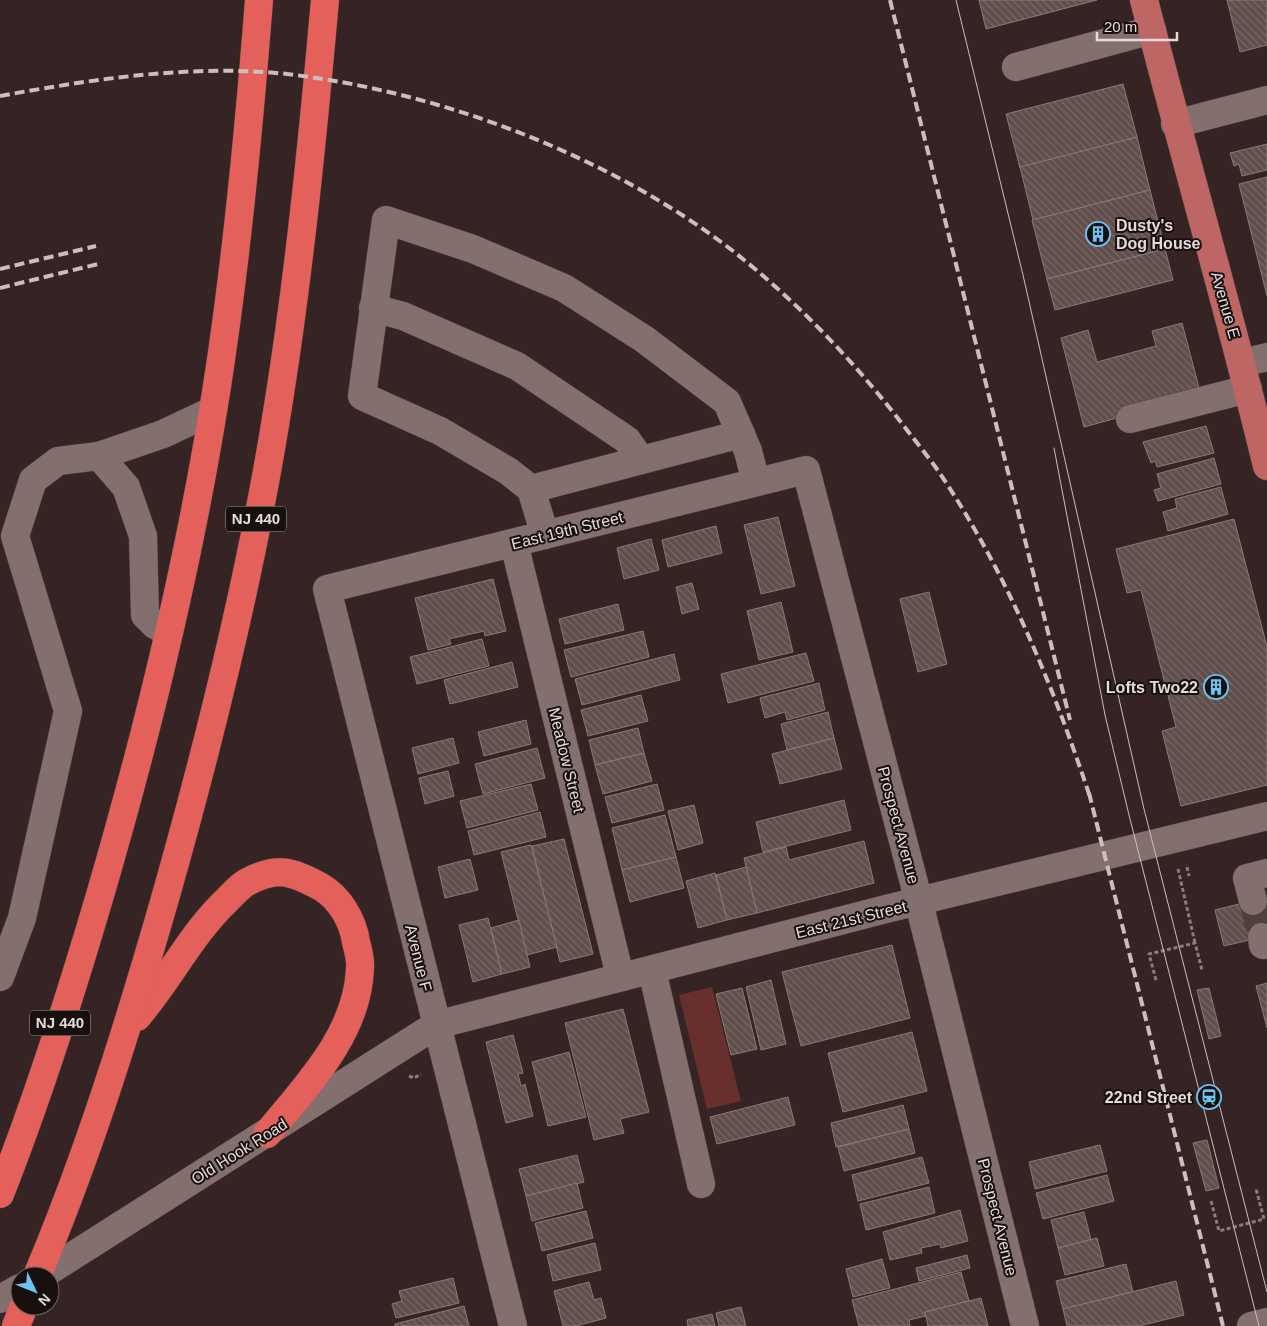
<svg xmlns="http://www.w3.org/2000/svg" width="1267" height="1326" viewBox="0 0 1267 1326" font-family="Arial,sans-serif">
	<defs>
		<pattern id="building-back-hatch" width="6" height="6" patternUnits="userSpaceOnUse" patternTransform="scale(1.25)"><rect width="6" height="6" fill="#604e4c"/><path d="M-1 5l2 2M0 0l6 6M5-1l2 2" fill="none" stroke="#776765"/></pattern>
	</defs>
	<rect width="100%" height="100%" fill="#352423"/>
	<polygon fill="#68302d" points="712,987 741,1101 707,1109 679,995"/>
	<g fill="url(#building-back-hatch)" stroke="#8c7876">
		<polygon points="979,0 1097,0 986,29"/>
		<polygon points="1227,0 1267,0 1267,45 1240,52"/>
		<polygon points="1123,84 1137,137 1020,168 1006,114"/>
		<polygon points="1137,137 1150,190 1033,220 1020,167"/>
		<polygon points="1267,144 1267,170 1242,176 1239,164 1234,166 1230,153"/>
		<polygon points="1267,177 1267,296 1239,184"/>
		<polygon points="1150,190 1165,249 1047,279 1032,220"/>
		<polygon points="1165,249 1173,280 1055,310 1047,279"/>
		<polygon points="1182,323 1201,395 1084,427 1061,338 1088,330 1097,362 1156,346 1152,331"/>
		<polygon points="1206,426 1214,453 1157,467 1155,461 1151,463 1143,442"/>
		<polygon points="1214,458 1221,484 1158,501 1154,490 1161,488 1157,474"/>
		<polygon points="1221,487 1228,514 1168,531 1163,512 1177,508 1175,499"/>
		<polygon points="778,517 795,586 761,594 744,525"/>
		<polygon points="1234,519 1267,647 1267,785 1181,806 1162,731 1176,727 1141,590 1127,593 1116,549"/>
		<polygon points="716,526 722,553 668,567 662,540"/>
		<polygon points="651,539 659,570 624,579 617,548"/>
		<polygon points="493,579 506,631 485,636 484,631 449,639 451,644 428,650 415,598"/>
		<polygon points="692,583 699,609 682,614 676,587"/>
		<polygon points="929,592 947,664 918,672 900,599"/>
		<polygon points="781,602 793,652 759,660 747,611"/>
		<polygon points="618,604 624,630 565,644 559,619"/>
		<polygon points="643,631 649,657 571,677 564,650"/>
		<polygon points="482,639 489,666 417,684 410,657"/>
		<polygon points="806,653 814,681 728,703 721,674"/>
		<polygon points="674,654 680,680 582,705 575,679"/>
		<polygon points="512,662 518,687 450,704 444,680"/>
		<polygon points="819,683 825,710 787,720 785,712 765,718 760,698"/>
		<polygon points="641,695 648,721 588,736 581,710"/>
		<polygon points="828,712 834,738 787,750 781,724"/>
		<polygon points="526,720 531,744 484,756 478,732"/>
		<polygon points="638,728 644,753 595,765 589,740"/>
		<polygon points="453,738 459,763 418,774 412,748"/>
		<polygon points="834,738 842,769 780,784 772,754"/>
		<polygon points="537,748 545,778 483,794 475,764"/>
		<polygon points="644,753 652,781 603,794 595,765"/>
		<polygon points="448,771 454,796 425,804 419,778"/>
		<polygon points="531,784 538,810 467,828 460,801"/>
		<polygon points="657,784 664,810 612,823 605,797"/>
		<polygon points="844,800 851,830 763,852 756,822"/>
		<polygon points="694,805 703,843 678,850 668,811"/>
		<polygon points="540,812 546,837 474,855 468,831"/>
		<polygon points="665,815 676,857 622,870 612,828"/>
		<polygon points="564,839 593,954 560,962 532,846"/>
		<polygon points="864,841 874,883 757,913 744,858 786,847 789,860"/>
		<polygon points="531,845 557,947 527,955 501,852"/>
		<polygon points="676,857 684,888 630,902 622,870"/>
		<polygon points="470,859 478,890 445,898 438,867"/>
		<polygon points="746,867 757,913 727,920 716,875"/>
		<polygon points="715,873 727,920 698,928 686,881"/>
		<polygon points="1267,897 1267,936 1224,946 1215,910"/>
		<polygon points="488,918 502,974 473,982 459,925"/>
		<polygon points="519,920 530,967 502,974 491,928"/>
		<polygon points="892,945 910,1018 801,1046 782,972"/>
		<polygon points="771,980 786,1044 761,1050 746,987"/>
		<polygon points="1267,983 1267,1028 1256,986"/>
		<polygon points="742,988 757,1049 731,1055 716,994"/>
		<polygon points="1209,988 1221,1036 1209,1039 1197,990"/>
		<polygon points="623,1009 649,1112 620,1119 624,1133 594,1140 565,1023"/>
		<polygon points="912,1032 927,1091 843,1112 828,1053"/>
		<polygon points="513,1035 523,1073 518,1074 521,1086 525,1084 533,1116 506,1123 486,1042"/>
		<polygon points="569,1052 586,1117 548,1126 532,1062"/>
		<polygon points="788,1097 795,1125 717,1144 710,1117"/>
		<polygon points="903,1105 909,1129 836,1147 831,1123"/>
		<polygon points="909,1129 915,1153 844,1171 838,1147"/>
		<polygon points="1207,1140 1219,1188 1206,1191 1193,1143"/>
		<polygon points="1100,1145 1107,1171 1035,1189 1029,1162"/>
		<polygon points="577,1155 584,1182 526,1196 519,1169"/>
		<polygon points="922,1157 929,1183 858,1201 852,1175"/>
		<polygon points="1107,1175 1114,1201 1043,1219 1036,1193"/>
		<polygon points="577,1183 583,1208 532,1221 526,1196"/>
		<polygon points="929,1187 935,1213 866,1230 860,1204"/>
		<polygon points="960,1210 968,1241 941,1248 940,1244 921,1248 922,1253 890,1260 883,1232"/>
		<polygon points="586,1211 593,1238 542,1251 535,1223"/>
		<polygon points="1084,1212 1091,1240 1058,1248 1051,1220"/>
		<polygon points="1097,1238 1104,1266 1065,1275 1058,1248"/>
		<polygon points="595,1243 601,1270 553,1281 547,1255"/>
		<polygon points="967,1255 970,1268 919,1281 916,1268"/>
		<polygon points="882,1259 890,1288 853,1297 846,1269"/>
		<polygon points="1126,1264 1133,1292 1063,1309 1056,1281"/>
		<polygon points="961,1272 969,1301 925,1312 926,1316 909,1320 910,1326 859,1326 852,1300"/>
		<polygon points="453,1278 459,1303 396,1318 392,1304 402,1301 399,1291"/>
		<polygon points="1176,1281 1184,1315 1139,1326 1067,1326 1063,1309"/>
		<polygon points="589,1282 594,1300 601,1298 606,1318 576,1326 563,1326 554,1291"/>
		<polygon points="981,1298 988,1326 928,1326 925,1312"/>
		<polygon points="464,1306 469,1326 395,1326 395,1324"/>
		<polygon points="741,1307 746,1326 719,1326 716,1313"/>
		<polygon points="712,1314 715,1326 688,1326 687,1320"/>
	</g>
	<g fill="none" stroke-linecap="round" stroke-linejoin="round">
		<polyline stroke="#503f3e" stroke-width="28" stroke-dasharray="28 14" stroke-linecap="butt" points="1253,901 1262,937"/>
		<defs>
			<g id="minor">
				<polyline points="1016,67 1152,30"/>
				<polyline points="1175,124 1267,100"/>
				<polyline points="373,308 403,316 517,366 627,440 641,460"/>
				<polyline points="1242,363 1267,357"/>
				<polyline points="1130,419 1248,389"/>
				<polyline points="99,456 126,487 143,536 145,615 155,625 169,632"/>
				<polyline points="531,489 741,434"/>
				<polyline points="545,535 531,489 508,471 440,431 362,396 386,220 473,249 564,288 644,339 727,402 748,451 756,482"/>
				<polyline points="514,543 620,976"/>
				<polyline points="1253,901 1247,878 1267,873"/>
				<polyline points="1262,937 1263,945 1267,944"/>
				<polyline points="652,970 701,1184"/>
				<polyline points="0,977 22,918 68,711 15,536 33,480 58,461 99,456 163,434 212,411"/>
				<polyline points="41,1276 436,1025 886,909 1267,816"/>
				<polyline points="0,1299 20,1288"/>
				<polyline points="513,1326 327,589 806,470 913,879 1025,1326"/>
				<polyline points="1251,1326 1267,1322"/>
			</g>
			<path id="major" d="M1144,0c40,156 85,310 123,466"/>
			<g id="highway">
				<path d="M137,1017c32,-37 54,-83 90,-117 6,-6 13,-14 20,-18 30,-16 45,-11 74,5 19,11 32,34 35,55 2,8 5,18 4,26 -2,66 -54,118 -93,166"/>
				<path d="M0,1194c38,-96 69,-194 98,-292 50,-170 92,-342 119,-516 20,-128 32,-257 42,-386"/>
				<path d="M37,1276c52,-123 92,-252 129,-381 46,-162 87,-328 113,-495 21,-133 34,-266 46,-400"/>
				<polyline points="16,1326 24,1306"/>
			</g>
		</defs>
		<use href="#minor" stroke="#514342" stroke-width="29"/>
		<use href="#major" stroke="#514342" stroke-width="29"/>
		<use href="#highway" stroke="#514342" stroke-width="29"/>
		<g stroke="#8b7d7c" stroke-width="3" stroke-dasharray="4 2.5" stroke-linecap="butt">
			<polyline points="1187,867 1189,876"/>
			<polyline points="1178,869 1195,943"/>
			<polyline points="1156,980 1149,954 1195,943 1202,970"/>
			<polyline points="409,1076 414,1078 421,1074"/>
			<polyline points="1211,1201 1219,1231 1264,1219 1256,1189"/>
		</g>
		<use href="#minor" stroke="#83706e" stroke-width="28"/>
		<use href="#major" stroke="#bd6663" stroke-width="28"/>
		<use href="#highway" stroke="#e3605b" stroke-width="28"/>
		<g stroke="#cbbfbe" stroke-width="1">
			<polyline points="956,0 1023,275 1144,809 1267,1292"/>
			<polyline points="1054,448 1105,715 1129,815 1259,1326"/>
		</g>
		<g stroke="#cbbfbe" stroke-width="4" stroke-dasharray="10 5" stroke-linecap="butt">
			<polyline points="890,0 1070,720"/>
			<path d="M0,96c94,-17 192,-32 287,-22 155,18 323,82 446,177 62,49 118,107 167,170 13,17 27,34 39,51 68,101 114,213 152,328"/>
			<polyline points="0,269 96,246"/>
			<polyline points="0,288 98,264"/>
			<polyline points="1089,793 1223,1326"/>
		</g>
	</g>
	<defs>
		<symbol id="building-ring" viewBox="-11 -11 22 22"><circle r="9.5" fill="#17100f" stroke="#6cc3f2" stroke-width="1.5"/><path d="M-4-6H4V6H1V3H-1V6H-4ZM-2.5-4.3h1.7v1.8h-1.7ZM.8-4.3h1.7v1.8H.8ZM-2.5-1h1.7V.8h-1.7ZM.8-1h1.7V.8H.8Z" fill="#6cc3f2"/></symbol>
		<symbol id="station-ring" viewBox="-11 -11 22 22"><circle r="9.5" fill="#17100f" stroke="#6cc3f2" stroke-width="1.5"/><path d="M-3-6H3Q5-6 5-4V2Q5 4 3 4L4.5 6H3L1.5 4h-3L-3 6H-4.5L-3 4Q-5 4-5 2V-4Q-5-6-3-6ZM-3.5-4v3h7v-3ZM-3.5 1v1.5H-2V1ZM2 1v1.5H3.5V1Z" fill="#6cc3f2"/></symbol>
	</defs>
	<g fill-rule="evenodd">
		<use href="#building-ring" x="1084" y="220" width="28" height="28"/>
		<use href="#building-ring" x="1202" y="673" width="28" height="28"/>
		<use href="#station-ring" x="1195" y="1083" width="28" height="28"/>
	</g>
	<g text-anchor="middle" stroke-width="4" stroke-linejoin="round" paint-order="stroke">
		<g fill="#17100f" stroke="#a89e9d" stroke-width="1">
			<rect x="226" y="506.5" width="60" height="25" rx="4"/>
			<rect x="30" y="1010.5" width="60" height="25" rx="4"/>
		</g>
		<g font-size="15" font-weight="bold" fill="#e6dbda">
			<text x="256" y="524">NJ 440</text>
			<text x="60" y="1028">NJ 440</text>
		</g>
		<g font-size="16" font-weight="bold" fill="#e6dbda" stroke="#17100f" text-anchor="end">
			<text x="1116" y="231" text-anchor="start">Dusty's<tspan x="1116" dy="18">Dog House</tspan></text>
			<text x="1198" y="693">Lofts Two22</text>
			<text x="1192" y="1103">22nd Street</text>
		</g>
		<g font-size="16" fill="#e6dbda" stroke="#17100f">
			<text transform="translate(1226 305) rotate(74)" y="6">Avenue E</text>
			<text transform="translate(567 530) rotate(-14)" y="6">East 19th Street</text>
			<text transform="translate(567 760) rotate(76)" y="6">Meadow Street</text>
			<text transform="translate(899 825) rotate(75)" y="6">Prospect Avenue</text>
			<text transform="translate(851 919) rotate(-14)" y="6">East 21st Street</text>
			<text transform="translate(419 958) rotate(76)" y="6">Avenue F</text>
			<text transform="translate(239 1151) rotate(-32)" y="6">Old Hook Road</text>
			<text transform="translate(998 1217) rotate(76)" y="6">Prospect Avenue</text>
		</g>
	</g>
	<g transform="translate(35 1291) rotate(133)"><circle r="24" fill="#17100f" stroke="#6a6160"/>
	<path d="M0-4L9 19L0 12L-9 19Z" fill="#6cc3f2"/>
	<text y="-8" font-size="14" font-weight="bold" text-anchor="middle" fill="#e6dbda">N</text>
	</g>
	<path d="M1097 32v8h80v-8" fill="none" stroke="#e6dbda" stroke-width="2.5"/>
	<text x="1104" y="32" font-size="15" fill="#e6dbda" stroke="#17100f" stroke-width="4" paint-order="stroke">20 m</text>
</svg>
